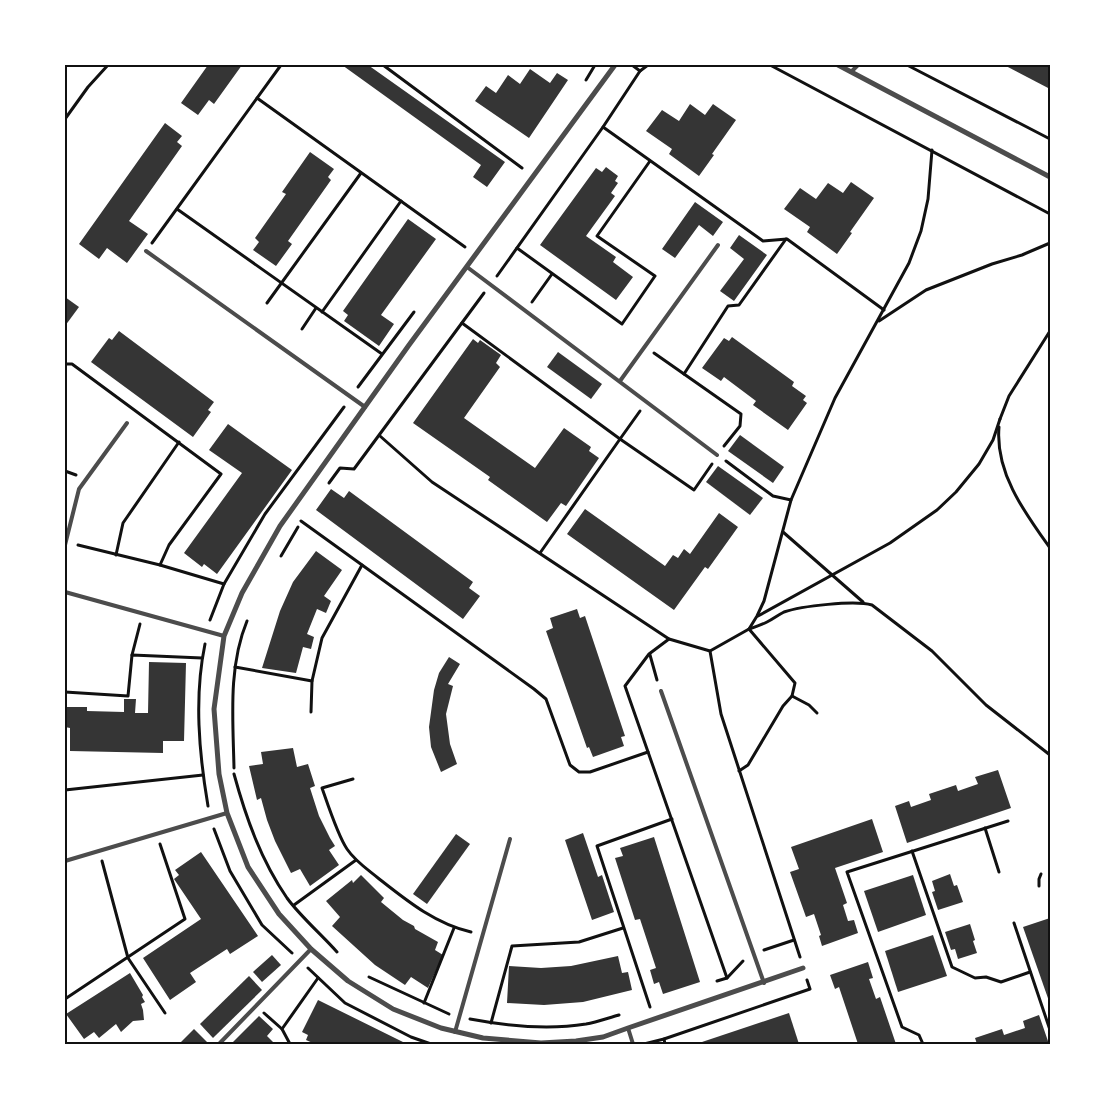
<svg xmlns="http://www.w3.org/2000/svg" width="1115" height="1109" viewBox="0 0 1115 1109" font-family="'PT Serif',serif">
	<rect width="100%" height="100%" fill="#fff"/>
	<g fill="#353535">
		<polygon points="208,65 242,65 214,104 209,100 198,115 181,103"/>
		<polygon points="342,65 368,65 505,162 487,187 473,177 481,165"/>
		<polygon points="1004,65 1050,65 1050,89"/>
		<polygon points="530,69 550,83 557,73 568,80 529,138 475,101 486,86 496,93 508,75 520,84"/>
		<polygon points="690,104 705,115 713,104 736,120 712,154 714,155 699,176 669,154 672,149 646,131 662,110 679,121"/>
		<polygon points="165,123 182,136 177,142 182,146 129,221 148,234 127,263 107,248 99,259 79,244"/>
		<polygon points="310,152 334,169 328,177 331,180 288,241 292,244 276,266 253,250 259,242 255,238 286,194 282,192"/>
		<polygon points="606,167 618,176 615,181 618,183 611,193 615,196 586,236 616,257 613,262 633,277 616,300 540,245 596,168 602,172"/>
		<polygon points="851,182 874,198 850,232 852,233 837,254 807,232 810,227 784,209 800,188 816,199 828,183 843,193"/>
		<polygon points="695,202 723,222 713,236 699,225 675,258 662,249"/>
		<polygon points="408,219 436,239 381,315 394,324 379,346 344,321 348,315 343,311"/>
		<polygon points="739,235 767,255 734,301 720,291 744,259 730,248"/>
		<polygon points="65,297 79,307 65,326"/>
		<polygon points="119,331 214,402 208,410 211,412 193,437 91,362 109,338 112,340"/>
		<polygon points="732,337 794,382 792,386 806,396 803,400 807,403 788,430 753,405 756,401 724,377 721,381 702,368 724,338 729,341"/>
		<polygon points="473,339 478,343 480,340 501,355 496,363 500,367 464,418 535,468 564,428 591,447 589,451 599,458 566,506 561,503 547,522 488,480 490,477 413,423"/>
		<polygon points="558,352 602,384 591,399 547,367"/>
		<polygon points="228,424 292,470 217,574 204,564 202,567 184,553 242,473 209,450"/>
		<polygon points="740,435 784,467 773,483 728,451"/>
		<polygon points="718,466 763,498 750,515 706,482"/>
		<polygon points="331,489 344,498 349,491 473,582 469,588 480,596 463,619 316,510"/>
		<polygon points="585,509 665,566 673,555 678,558 684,549 690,554 719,513 738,527 708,569 705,567 674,610 567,534"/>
		<polygon points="316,551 342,570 324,596 331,601 326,613 317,609 307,634 314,637 311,649 303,647 296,673 262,668 280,611 293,582"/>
		<polygon points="577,609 580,618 585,616 625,736 621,737 624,746 593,757 589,747 587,748 546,631 553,628 550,618"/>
		<polygon points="449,657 460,664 448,684 453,686 446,714 450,744 457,764 441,772 431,747 429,727 434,690 439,673"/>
		<polygon points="149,662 186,663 184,741 163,741 163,753 70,751 70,728 65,727 65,707 87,707 87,711 124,712 124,699 136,699 135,713 148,713"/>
		<polygon points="293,748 297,767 308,764 315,786 310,788 319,816 330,838 335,846 329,850 339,865 310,886 300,869 291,873 275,841 267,820 261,798 257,800 249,766 263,764 261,752"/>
		<polygon points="998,770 1011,808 907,843 895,806 909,801 911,807 931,800 929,794 956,785 958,791 978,784 975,777"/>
		<polygon points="872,819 883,852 835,868 847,903 843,905 848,921 854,920 858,933 822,946 819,936 821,935 814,914 806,917 790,872 799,869 791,847"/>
		<polygon points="583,833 598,877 602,875 614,912 592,920 565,840"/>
		<polygon points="456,834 470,844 427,904 413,894"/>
		<polygon points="654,837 700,982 663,994 659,982 654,984 650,970 656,968 640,919 635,920 615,858 623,856 620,848"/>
		<polygon points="201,852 258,936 230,954 227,949 190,973 196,982 170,1000 143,958 201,919 174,879 179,875 175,870"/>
		<polygon points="950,874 954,886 957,885 963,902 938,910 932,892 935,891 932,881"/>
		<polygon points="361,875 384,898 381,902 403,920 414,926 415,929 438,942 435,950 443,955 428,988 411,977 405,985 375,965 332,926 340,917 326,901 352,880 353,883"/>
		<polygon points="913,875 926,915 878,932 864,891"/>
		<polygon points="1050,918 1050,1004 1023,927"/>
		<polygon points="970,924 975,940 973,941 977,953 958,959 955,949 951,950 945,932"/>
		<polygon points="933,935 947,976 898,992 885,951"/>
		<polygon points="272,955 281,965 262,982 253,972"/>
		<polygon points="618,956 622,973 628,972 632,990 583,1002 544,1005 507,1003 509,966 541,968 571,966"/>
		<polygon points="868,962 873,978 869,979 876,999 880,997 896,1044 858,1044 839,987 835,989 830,975"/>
		<polygon points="130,973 143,995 142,997 145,1002 141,1004 143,1010 144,1020 133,1021 121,1032 116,1024 99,1038 94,1032 84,1039 66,1014"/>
		<polygon points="249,976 262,990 213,1038 200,1024"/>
		<polygon points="318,1000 403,1042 402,1044 315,1044 306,1040 308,1035 302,1032"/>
		<polygon points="789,1013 799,1044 696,1044"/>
		<polygon points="1039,1015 1049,1044 977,1044 975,1038 1002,1029 1004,1035 1025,1028 1023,1021"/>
		<polygon points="259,1016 273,1029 267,1036 275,1044 231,1044"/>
		<polygon points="194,1029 208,1043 206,1044 179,1044"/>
	</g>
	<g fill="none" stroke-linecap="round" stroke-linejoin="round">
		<g stroke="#111" stroke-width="3">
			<polyline points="383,65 522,168"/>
			<polyline points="632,65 640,71 648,65"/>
			<polyline points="770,65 1050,214"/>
			<polyline points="907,65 1050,139"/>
			<polyline points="586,80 595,65"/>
			<polyline points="257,98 465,247"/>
			<polyline points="65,119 88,87 108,65"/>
			<polyline points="603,127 763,241 787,239 884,310"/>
			<polyline points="177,209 382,354"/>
			<polyline points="152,243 281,65"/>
			<polyline points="517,248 622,324 655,276 597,236 650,161"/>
			<polyline points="497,276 603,127 640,71"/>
			<polyline points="532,302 552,274"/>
			<polyline points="267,303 361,173"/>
			<polyline points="322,312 401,201"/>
			<polyline points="879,321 926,290 992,264 1022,255 1050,243"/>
			<polyline points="462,323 620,439 540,553"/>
			<polyline points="302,329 316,308"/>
			<polyline points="654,353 684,374 728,306 739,305 786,239"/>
			<polyline points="65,364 72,364 221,474 169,545 160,565"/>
			<polyline points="684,374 741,414 740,426 724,446"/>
			<polyline points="358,387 414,312"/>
			<polyline points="640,411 620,439 694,490 712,464"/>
			<polyline points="1000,419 1009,396 1050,331"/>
			<path d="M999,427c-4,46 26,86 51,121"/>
			<polyline points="380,436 432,482 669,639 710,651"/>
			<polyline points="726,461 773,496 791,500"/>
			<polyline points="65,471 76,475"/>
			<polyline points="329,483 340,468 354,469 484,293"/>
			<polyline points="301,521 534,689 546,699 570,765 579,772 590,772 648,752"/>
			<polyline points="783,532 863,602"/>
			<polyline points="78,545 160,565 224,584"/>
			<polyline points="116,555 123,523 179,442"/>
			<polyline points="281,556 298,527"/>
			<polyline points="758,616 890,543 937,510 956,492 979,464 993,440 1000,419"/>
			<polyline points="210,620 224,584 265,514 344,407"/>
			<polyline points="669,639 649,654 625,686 727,978"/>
			<path d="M205,644c-11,53 -6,109 3,162"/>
			<polyline points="132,655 140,624"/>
			<polyline points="650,655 657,680"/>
			<polyline points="235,667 312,681"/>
			<polyline points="65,692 128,696 132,655 202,658"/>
			<polyline points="792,696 809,705 817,713"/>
			<polyline points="311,712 312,681 322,638 362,565"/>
			<path d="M234,768c-1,-49 -6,-101 13,-147"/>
			<path d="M739,771l9,-6 35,-59 9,-10 3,-13 -46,-54c6,-2 12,-4 18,-7 6,-3 11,-7 17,-10 17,-6 71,-12 88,-7l60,46 54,54 64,50"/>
			<path d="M234,774c12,44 27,86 53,124 13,18 35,37 50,54"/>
			<path d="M353,779l-31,9c6,17 16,48 25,61 8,12 20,20 31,29 28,22 57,46 93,54"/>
			<polyline points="65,790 203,775"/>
			<polyline points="985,828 999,872"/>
			<polyline points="214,829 230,871 262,925 292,953"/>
			<polyline points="912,851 952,967 975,978 986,977 1001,982 1030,972"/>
			<polyline points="102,861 128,958 165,1013"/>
			<polyline points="1039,886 1039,879 1041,874"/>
			<polyline points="294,905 356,860"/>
			<polyline points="1014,923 1050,1030"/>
			<polyline points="764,950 794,940"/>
			<polyline points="800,957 721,714 710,651 749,629 757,616 764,601 791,500 835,398 909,263 921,231 928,199 932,150"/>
			<polyline points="308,968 345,1003 411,1037 431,1044"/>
			<polyline points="369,977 449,1014"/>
			<polyline points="717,981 727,978 743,961"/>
			<polyline points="65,999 185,919 160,844"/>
			<polyline points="424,1003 454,928"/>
			<polyline points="650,1007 597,846 672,819"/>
			<polyline points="264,1013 282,1029"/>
			<path d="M470,1019c37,7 78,11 116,5 11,-2 22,-6 33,-9"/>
			<polyline points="491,1023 512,946 579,942 623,928"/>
			<polyline points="664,1039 665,1044"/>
			<polyline points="290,1044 282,1029 318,978"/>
			<polyline points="644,1044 664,1039 810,989 807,980"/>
			<polyline points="923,1044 919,1035 902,1027 847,872 1008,821"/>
		</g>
		<g stroke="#4c4c4c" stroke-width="4">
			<polyline points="851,72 858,65"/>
			<polyline points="146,251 365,407"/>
			<polyline points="467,267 717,455"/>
			<polyline points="620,381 718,245"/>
			<polyline points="65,545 79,489 127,423"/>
			<polyline points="65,592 224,636"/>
			<polyline points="661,691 764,983"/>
			<polyline points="65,861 227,813"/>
			<polyline points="628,1028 633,1044"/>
			<polyline points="455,1032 510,839"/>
			<polyline points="219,1044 311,949"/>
		</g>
		<g stroke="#4c4c4c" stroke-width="5">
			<polyline points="615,65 409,345 280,526 242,593 224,636 214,709 219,774 227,813 248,867 279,914 311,949 348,981 393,1009 441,1028 483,1038 541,1043 576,1041 603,1037 628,1028 803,968"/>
			<polyline points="838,65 1050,177"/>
		</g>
	</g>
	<rect width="1115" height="1109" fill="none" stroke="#ffffff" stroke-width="132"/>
	<rect x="66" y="66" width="983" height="977" fill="none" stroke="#111" stroke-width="2"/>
</svg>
